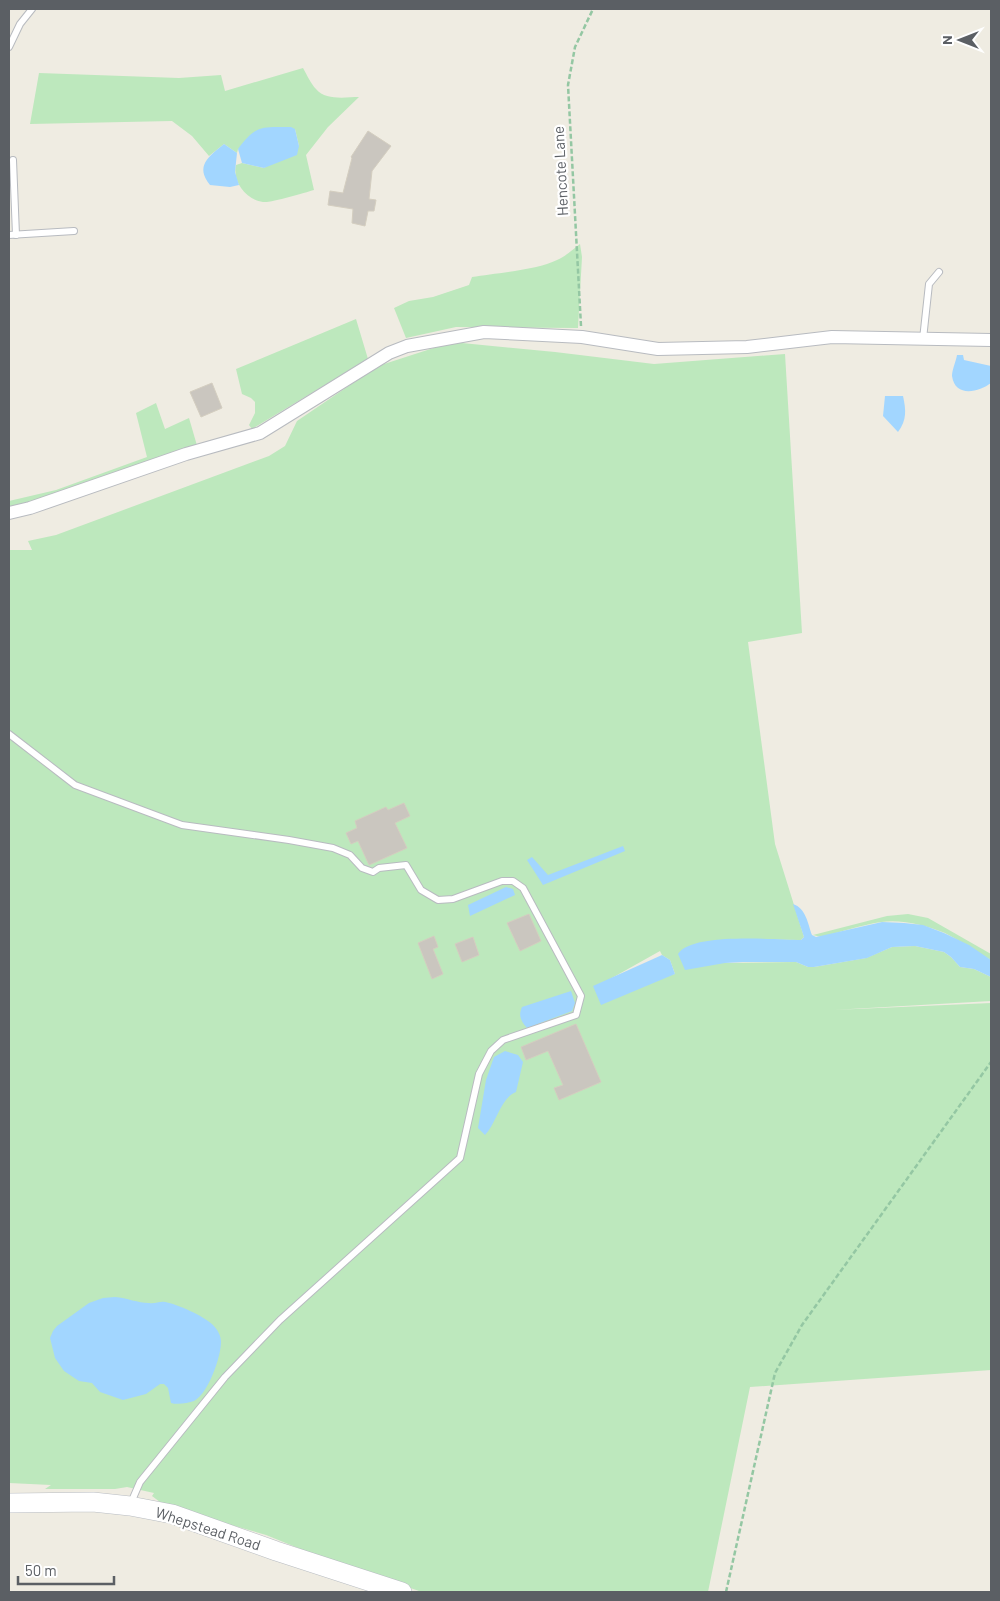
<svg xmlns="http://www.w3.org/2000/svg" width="1000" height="1601" viewBox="0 0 1000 1601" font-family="Barlow,sans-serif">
	<rect width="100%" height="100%" fill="#efece2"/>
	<g fill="#bde8bd" fill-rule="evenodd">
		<path d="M303,68c4,7 8,16 13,21 10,12 30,8 43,8l-31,30 -22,28 8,35c-10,3 -43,13 -51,12 -17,-2 -31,-21 -27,-37l6,-2 22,5 35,-22 -4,-17 -57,20 -1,4 -13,-9 -15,12 -17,-20 -20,-15 -142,3 9,-51 140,5 42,-3 4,16z"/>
		<path d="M580,244l2,13 -4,71 -122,-1 -50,11 -12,-30 15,-7 24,-4 36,-12 3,-8c24,-4 65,-7 85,-17 9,-4 15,-10 23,-16z"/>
		<polygon points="356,319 368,359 252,429 249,425 255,413 255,402 251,398 242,394 236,369"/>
		<path d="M452,342l103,10 99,12 131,-10 17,279 -54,9 27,202 29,93 -3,3 -70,-1 -37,6 31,18 71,-1 12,5h6l52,-9 26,-11 23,-1 29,6 7,5 9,10 14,2 17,8v24l-158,9 158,-7v367l-241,17 -42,205h-286l-99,-34 -57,-23 -59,-17 -47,-16 -8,-6 2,-3 -27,-6 -12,2h-70l6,-4 -42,-2v-933h23l-4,-9 28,-6 213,-79 16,-10 12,-25 81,-55zM660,951l2,4 8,5 5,14 -81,14z"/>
		<polygon points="156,403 165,429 189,418 198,449 9,513 9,501 56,490 147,457 136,413"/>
		<path d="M908,914l20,4 63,36v6c-16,-8 -30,-19 -46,-27 -19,-8 -44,-14 -64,-11 -20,3 -40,10 -60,15l-8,-2 74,-19z"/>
	</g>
	<g fill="#a2d6ff">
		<path d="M291,127l4,2 4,17 -2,9 -33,13 -22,-5 -4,-14c18,-25 25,-22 53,-22z"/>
		<path d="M224,144l13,9 -2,19 4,13 -9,2 -20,-2c-15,-19 -2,-28 14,-41z"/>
		<path d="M957,355h6l1,5 27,6v17c-12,9 -36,15 -39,-7 0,-6 4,-15 5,-21z"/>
		<path d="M885,396h18c3,14 4,24 -5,36l-15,-16z"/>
		<polygon points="623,846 625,851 543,885 527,860 532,857 548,875"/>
		<polygon points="506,887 513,889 515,895 470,916 468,905"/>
		<path d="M793,904c13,4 15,20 19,31l4,2 66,-15 22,1 19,2 21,8 25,12 22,15v17l-17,-8 -14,-2 -9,-10 -7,-5 -29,-6 -23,1 -25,11 -53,9h-6l-12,-5h-53l-18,1 -40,7 -7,-16c14,-22 98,-14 123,-14l3,-3z"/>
		<polygon points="662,955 670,960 675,974 601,1005 593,986"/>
		<path d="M571,991l4,12 -3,8 -45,17c-6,-7 -9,-12 -5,-21z"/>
		<path d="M505,1051l13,4 5,7 -7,30c-15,5 -20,32 -31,43l-7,-7 8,-48 8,-23z"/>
		<path d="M115,1297c12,1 23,6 34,6 6,1 11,-2 16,-1 12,2 39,14 48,23 5,5 8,11 8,17 0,15 -13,52 -27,59 -6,2 -16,4 -23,2l-3,-15 -4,-4h-4l-14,10 -23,6 -23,-8 -8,-9 -13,-2 -15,-10 -9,-13 -5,-20 3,-7 4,-5 32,-23 14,-5z"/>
	</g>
	<g fill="#cac6bf" stroke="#d4cec0">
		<polygon points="368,131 391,146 372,171 369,199 376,200 374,211 368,211 365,226 352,223 353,209 328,205 330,191 343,193 352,158 351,157"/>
		<polygon points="212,383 222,408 201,417 190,392"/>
		<polygon points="404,803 410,816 395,823 407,848 369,865 358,841 351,844 346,833 357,828 355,821 386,807 388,810"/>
		<polygon points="529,914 541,941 520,951 507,923"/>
		<polygon points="434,936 438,947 433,949 443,974 432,979 418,943"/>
		<polygon points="473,937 479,955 462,962 455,944"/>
		<polygon points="576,1024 601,1082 559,1100 554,1088 563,1085 548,1051 526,1060 521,1047"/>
	</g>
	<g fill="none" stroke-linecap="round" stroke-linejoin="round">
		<defs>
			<g id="service">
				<polyline points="9,47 20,24 32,9"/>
				<polyline points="13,160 16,235"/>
				<polyline points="9,235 74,231"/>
				<polyline points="923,339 929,284 939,272"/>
				<polyline points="9,734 75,785 182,825 289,840 333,848 350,855 362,868 373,872 379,868 406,865 421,890 438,900 453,899 502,881 513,881 523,888 581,996 576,1015 503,1040 491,1051 479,1074 460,1158 280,1320 225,1377 140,1482 130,1505"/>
			</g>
			<polyline id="minor" points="9,513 30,508 186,454 260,433 389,353 407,346 484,332 582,337 658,349 747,347 832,337 991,340"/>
			<polyline id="secondary" points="9,1503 93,1502 130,1506 172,1514 276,1551 402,1592"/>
		</defs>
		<use href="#service" stroke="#b8bbc0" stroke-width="8"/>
		<use href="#minor" stroke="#b8bbc0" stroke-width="14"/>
		<use href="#secondary" stroke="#b8bcc2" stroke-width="20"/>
		<g stroke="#94c7a3" stroke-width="2.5" stroke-dasharray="5 2.5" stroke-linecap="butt">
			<polyline points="581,326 568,85 575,47 593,9"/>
			<polyline points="726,1592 775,1373 802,1325 991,1062"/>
		</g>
		<use href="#service" stroke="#fff" stroke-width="6"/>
		<use href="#minor" stroke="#fff" stroke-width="12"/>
		<use href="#secondary" stroke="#fff" stroke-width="19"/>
	</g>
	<g text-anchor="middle" stroke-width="4.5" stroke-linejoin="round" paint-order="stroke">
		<g font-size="15" fill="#5b5f64" stroke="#fff">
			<text transform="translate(561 171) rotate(-93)" y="5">Hencote Lane</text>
			<text transform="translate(208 1529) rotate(18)" y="5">Whepstead Road</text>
		</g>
	</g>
	<rect width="1000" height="1601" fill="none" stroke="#5b5f64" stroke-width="20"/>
	<g transform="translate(960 40) rotate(270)" stroke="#ffffff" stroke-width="4" paint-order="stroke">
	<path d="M0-4L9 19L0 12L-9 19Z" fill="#5b5f64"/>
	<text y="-8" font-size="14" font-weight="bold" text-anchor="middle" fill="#5b5f64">N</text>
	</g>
	<path d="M18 1576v8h96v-8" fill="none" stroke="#5b5f64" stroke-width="2.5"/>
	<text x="25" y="1576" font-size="15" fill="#5b5f64" stroke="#ffffff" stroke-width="4" paint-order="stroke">50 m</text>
</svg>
